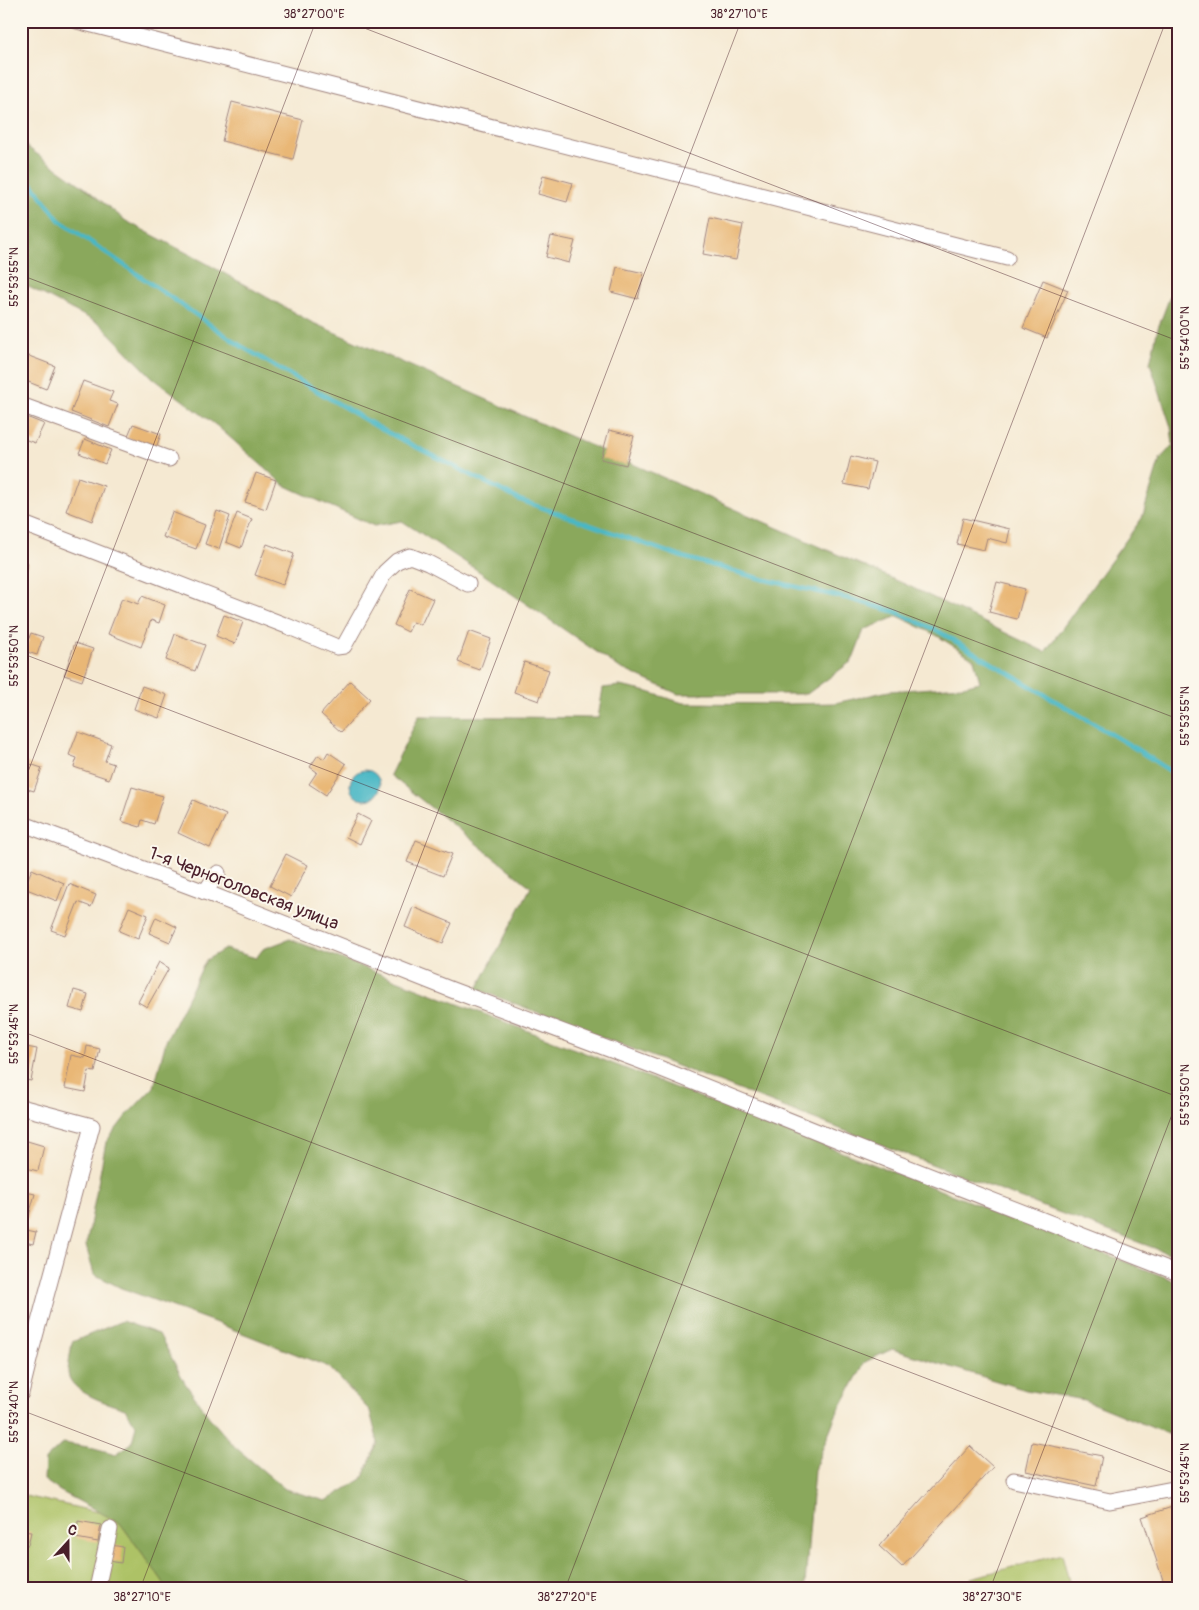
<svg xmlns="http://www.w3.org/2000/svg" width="1199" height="1610" viewBox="0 0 1199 1610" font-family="Pangolin,sans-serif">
	<rect width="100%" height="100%" fill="#fbf7ec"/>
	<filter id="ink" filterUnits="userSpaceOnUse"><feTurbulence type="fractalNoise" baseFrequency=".02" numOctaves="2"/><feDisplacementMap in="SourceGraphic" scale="10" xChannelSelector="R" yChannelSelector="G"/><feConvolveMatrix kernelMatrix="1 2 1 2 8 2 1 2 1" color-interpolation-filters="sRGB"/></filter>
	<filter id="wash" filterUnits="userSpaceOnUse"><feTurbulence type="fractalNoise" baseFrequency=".0096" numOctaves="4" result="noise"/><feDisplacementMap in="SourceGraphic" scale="20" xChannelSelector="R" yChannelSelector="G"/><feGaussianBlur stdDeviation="1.12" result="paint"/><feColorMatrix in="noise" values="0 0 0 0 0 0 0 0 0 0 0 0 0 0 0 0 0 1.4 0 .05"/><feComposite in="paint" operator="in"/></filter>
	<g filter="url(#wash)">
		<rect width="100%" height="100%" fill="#f5e9d2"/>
		<g fill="#adc266" stroke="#7c7048">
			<polygon points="21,1495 129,1519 186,1589 21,1589"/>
			<polygon points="1062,1554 1071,1589 975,1589 971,1578"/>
		</g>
		<g fill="#8aa85b" stroke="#6a6443">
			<polygon points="21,137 27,147 84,187 126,221 204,262 311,322 909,586 1045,652 1142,518 1160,459 1173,445 1171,427 1150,363 1158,328 1178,275 1178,1257 1004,1192 477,989 531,887 390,775 419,716 598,718 603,688 620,686 648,692 683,703 784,704 835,703 889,691 963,686 980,682 974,659 936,635 898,616 864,630 852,661 807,694 678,694 620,668 474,568 402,521 374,526 284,485 217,426 153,378 100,324 21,283"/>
			<path d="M290,939l888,343v156l-94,-38 -58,-10 -134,-41 -27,13 -29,53 -22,55 -9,115 1,4h-640l-4,-9 -42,-57 -60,-32 -16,-11 1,-20 18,-17 31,5 22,6 16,-11 4,-18 -11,-16c-15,-5 -55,-16 -57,-36 0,-9 3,-21 4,-31l50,-21 37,13 26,49 24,34 26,30 50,42 41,12 36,-22 16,-36 -8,-32 -41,-44 -115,-45 -93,-34 -27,-14 -8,-28 20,-104 20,-26 28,-29 12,-46 40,-81 19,-11 31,9 7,-9z"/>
		</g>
		<circle fill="#4ab7c5" stroke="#4a6b78" cx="365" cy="785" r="15"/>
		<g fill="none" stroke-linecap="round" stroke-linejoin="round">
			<polyline stroke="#4ab7c5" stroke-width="4.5" points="21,169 59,220 241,346 381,429 520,500 679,556 762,579 850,599 896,612 938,631 1133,747 1178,776"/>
		</g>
		<g id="blocks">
			<g fill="#e9b776">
				<polygon points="232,102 303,120 293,159 222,141"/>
				<polygon points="543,175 573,183 567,202 538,194"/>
				<polygon points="710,218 743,225 736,260 703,254"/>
				<polygon points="551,236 575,241 569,263 546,257"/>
				<polygon points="617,267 644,273 638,299 611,292"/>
				<polygon points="1043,280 1068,290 1047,338 1023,328"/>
				<polygon points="29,356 55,366 46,389 21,379 21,373"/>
				<polygon points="83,381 113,392 109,401 118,404 109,427 71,412"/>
				<polygon points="21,415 44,424 35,443 21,438"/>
				<polygon points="133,424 161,434 156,448 127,438"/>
				<polygon points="609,430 634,436 626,465 601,459"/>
				<polygon points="85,439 111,450 105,464 79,453"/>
				<polygon points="851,456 875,462 868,489 844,484"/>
				<polygon points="256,473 276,480 266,509 245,502"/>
				<polygon points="78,477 104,486 92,521 66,511"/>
				<polygon points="217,511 230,516 219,549 205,544"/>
				<polygon points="172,512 205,525 196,549 163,537"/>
				<polygon points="237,513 252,519 241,548 226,542"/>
				<polygon points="963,518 1010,529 1007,543 987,538 984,550 957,544"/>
				<polygon points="267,544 294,554 283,585 255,575"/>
				<polygon points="21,560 28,563 21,581"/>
				<polygon points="997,582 1025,589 1017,619 989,612"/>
				<polygon points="410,589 433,599 421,625 413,622 408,632 394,625"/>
				<polygon points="142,596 165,605 159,623 151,620 141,647 108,634 122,598 138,604"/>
				<polygon points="224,615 243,622 235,644 216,636"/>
				<polygon points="469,631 491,639 480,670 458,662"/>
				<polygon points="31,633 43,637 37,655 24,651"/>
				<polygon points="175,634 205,645 195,671 166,660"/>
				<polygon points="75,643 93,649 82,681 64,675"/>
				<polygon points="524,662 549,670 539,701 514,692"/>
				<polygon points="350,681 370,699 341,732 321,714"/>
				<polygon points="142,686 167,695 159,718 134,709"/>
				<polygon points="78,732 111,744 105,761 114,764 109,779 74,767 77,758 69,755"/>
				<polygon points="328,752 346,764 326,795 309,784 317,772 310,767 318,755 324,759"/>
				<polygon points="21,761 42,768 34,791 21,787"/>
				<polygon points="132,787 163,796 154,824 142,820 140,827 121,821"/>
				<polygon points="193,800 226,815 210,848 178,833"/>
				<polygon points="358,814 371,821 360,844 346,837"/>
				<polygon points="416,840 452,854 443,876 407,862"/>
				<polygon points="286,854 308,865 291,897 270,886"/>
				<polygon points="32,869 64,883 57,901 24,888"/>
				<polygon points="69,884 96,895 91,907 78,902 65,935 51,930"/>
				<polygon points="129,907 148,915 138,939 119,931"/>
				<polygon points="413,907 452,923 443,943 405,927"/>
				<polygon points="156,917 177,927 170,942 149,933"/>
				<polygon points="159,962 169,968 147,1007 138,1002"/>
				<polygon points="74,990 88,994 83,1012 69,1008"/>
				<polygon points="21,1046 37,1049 31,1081 21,1079"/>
				<polygon points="87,1046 100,1049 95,1072 89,1071 85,1092 65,1088 71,1055 85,1058"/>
				<polygon points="24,1140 44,1146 38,1171 21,1167 21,1153"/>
				<polygon points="21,1191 35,1194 28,1219 21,1218"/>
				<polygon points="22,1229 36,1232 33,1244 21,1241"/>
				<polygon points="1032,1442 1102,1456 1096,1486 1026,1471"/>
				<polygon points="970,1446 993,1467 902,1567 879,1546"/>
				<polygon points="1178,1505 1178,1589 1166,1589 1142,1517"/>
				<polygon points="78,1521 101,1525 98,1542 76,1538"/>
				<polygon points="21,1531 31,1532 28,1545 21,1544"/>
				<polygon points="111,1545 123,1547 121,1563 109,1561"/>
			</g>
		</g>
	</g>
	<g filter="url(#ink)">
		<use href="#blocks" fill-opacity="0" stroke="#a0847e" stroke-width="1"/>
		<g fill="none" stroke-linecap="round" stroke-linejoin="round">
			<defs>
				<g id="minor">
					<polyline points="77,21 1007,258"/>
					<polyline points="21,405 169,459"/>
					<polyline points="21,523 287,626 337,647 344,646 385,572 397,561 410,556 428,563 468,584"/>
					<polyline points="21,823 205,892 452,990 659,1068 848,1144 1178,1273"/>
					<polyline points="205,892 218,873"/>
					<polyline points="21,1107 92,1126 33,1344 21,1393"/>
					<polyline points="1014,1480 1110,1501 1178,1488"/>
					<polyline points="97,1589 110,1529"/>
				</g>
			</defs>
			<use href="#minor" stroke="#a0847e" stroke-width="17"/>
			<use href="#minor" stroke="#fff" stroke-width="15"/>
		</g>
	</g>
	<path fill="none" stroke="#4a1f2b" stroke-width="1" stroke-opacity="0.45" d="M346,21l832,320M21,275l1157,444M21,653l1157,444M21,790l295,-769M21,1031l1157,444M21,1410l467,179M140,1589l601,-1568M565,1589l601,-1568M990,1589l188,-490"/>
	<g text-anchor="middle" stroke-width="4" stroke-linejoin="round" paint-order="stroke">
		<g font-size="18" fill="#4a1f2b" stroke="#fbf7ec">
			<text transform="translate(244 888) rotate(21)" y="6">1-я Черноголовская улица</text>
		</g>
	</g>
	<rect width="1199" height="1610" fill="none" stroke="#fbf7ec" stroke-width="55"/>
	<g transform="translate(68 1542) rotate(21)" stroke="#fbf7ec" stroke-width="4" paint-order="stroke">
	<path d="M0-4L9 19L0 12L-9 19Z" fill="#4a1f2b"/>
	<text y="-8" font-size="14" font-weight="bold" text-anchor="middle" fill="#4a1f2b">С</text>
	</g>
	<rect x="28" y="28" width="1144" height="1554" fill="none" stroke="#4a1f2b" stroke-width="2"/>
	<g font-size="12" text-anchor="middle" fill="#4a1f2b">
		<text x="314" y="18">38°27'00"E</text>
		<text x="739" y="18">38°27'10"E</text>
		<text transform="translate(14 277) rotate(-90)" y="4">55°53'55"N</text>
		<text transform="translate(1185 338) rotate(-90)" y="4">55°54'00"N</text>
		<text transform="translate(14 656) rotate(-90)" y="4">55°53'50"N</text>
		<text transform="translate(1185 716) rotate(-90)" y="4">55°53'55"N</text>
		<text transform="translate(14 1034) rotate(-90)" y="4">55°53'45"N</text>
		<text transform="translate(1185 1095) rotate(-90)" y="4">55°53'50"N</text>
		<text transform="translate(14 1412) rotate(-90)" y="4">55°53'40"N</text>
		<text transform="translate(1185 1473) rotate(-90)" y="4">55°53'45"N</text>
		<text x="142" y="1601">38°27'10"E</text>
		<text x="567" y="1601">38°27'20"E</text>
		<text x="992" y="1601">38°27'30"E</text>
	</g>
</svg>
